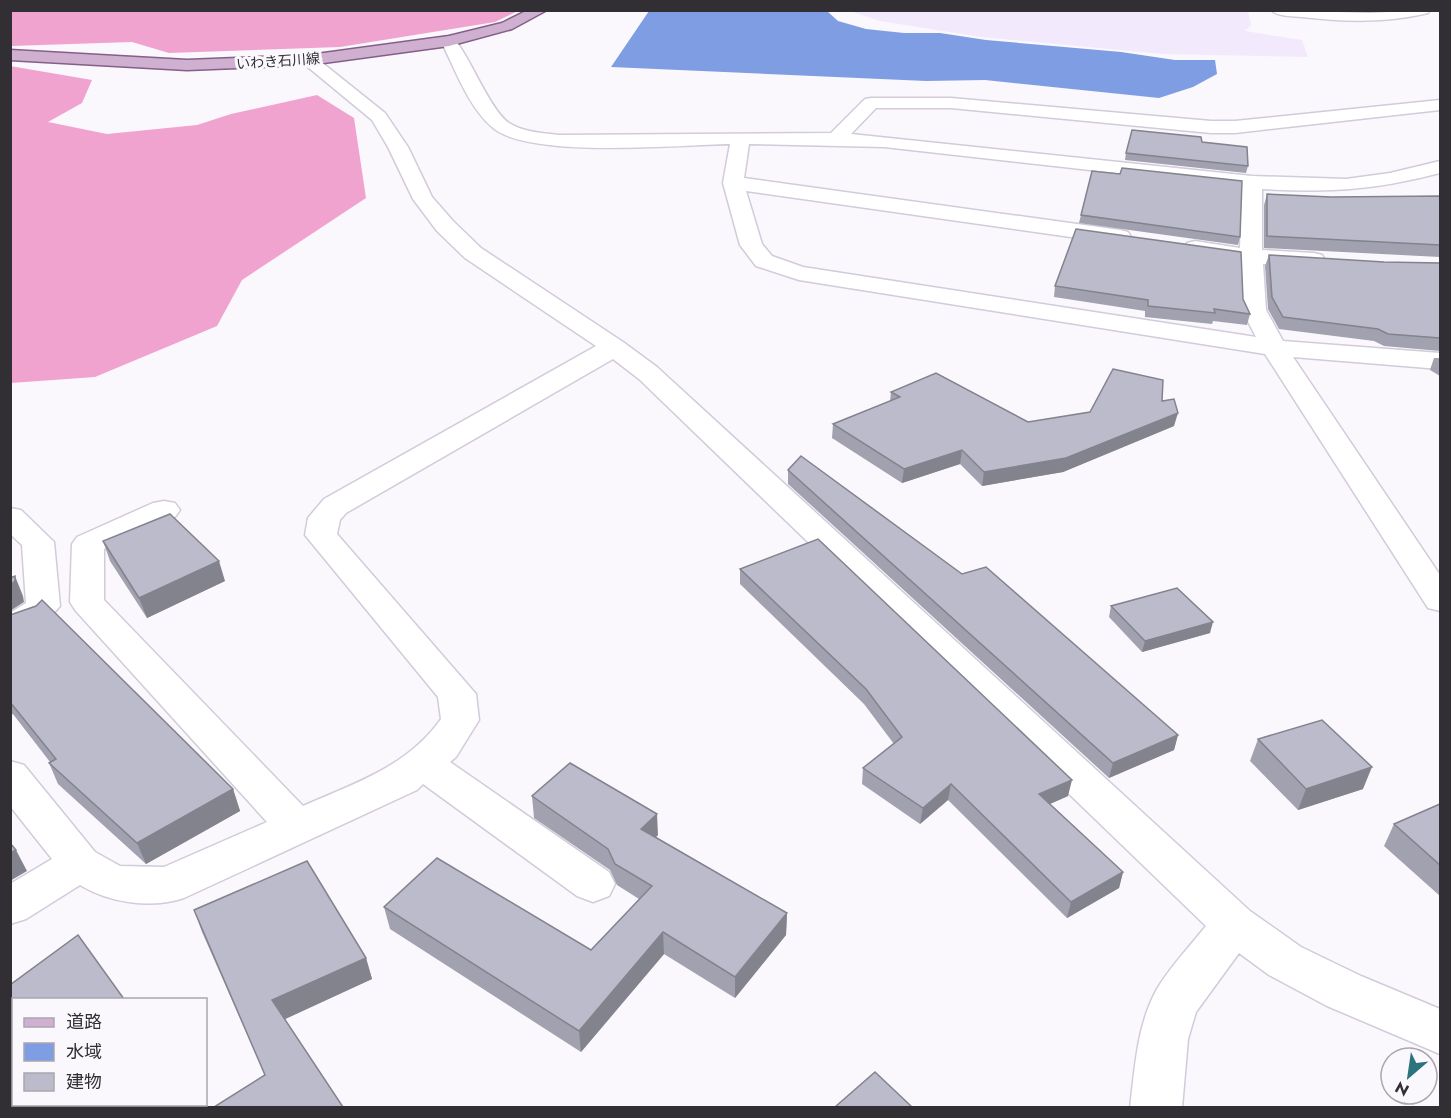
<svg xmlns="http://www.w3.org/2000/svg" width="1451" height="1118" viewBox="0 0 1451 1118" font-family="Jost,'Noto Sans JP',sans-serif">
	<rect width="100%" height="100%" fill="#faf7fd"/>
	<polygon fill="#f2eafc" points="850,11 1248,11 1251,25 1245,31 1302,40 1308,57 1162,54 981,37 880,21"/>
	<g fill="#f1a3cf">
		<polygon points="10,11 11,10 518,11 495,22 340,47 169,53 132,42 11,46"/>
		<polygon points="10,66 92,80 82,103 48,122 107,134 197,125 231,114 317,95 354,118 366,198 242,280 217,326 95,377 11,383"/>
	</g>
	<polygon fill="#7f9de2" points="827,11 838,21 866,29 904,33 940,33 986,40 1121,52 1175,60 1215,60 1217,74 1193,87 1159,98 985,80 926,81 611,67 649,11"/>
	<g fill="none" stroke-linecap="round" stroke-linejoin="round">
		<defs>
			<g id="minor">
				<path d="M1271,10l98,3 61,-3 -2,3c-42,10 -83,9 -126,4 -9,-1 -24,0 -31,-7z"/>
				<path d="M449,36c15,4 38,72 60,87 14,9 33,10 50,12l272,-2 34,-34 6,-1h80l260,23h24l205,-21v10l-205,23h-24l-260,-25h-75l-25,26 401,42 94,3 44,-6 50,-12v12c-66,17 -109,20 -178,16v61l52,3 8,2 3,5 -3,5 -8,2 -51,-3 3,46 17,31 157,12v16l-147,-12 147,218v36l-12,-3 -163,-254 -466,-74 -43,-14 -16,-21 -17,-62 7,-39c-50,1 -203,15 -238,-17 -24,-21 -37,-58 -51,-86zM749,144l135,3 358,40 -2,61 -45,-7 -8,2 -3,5 3,5 53,8 2,49 14,27 -453,-70 -31,-11 -10,-12 -16,-53 374,53 8,-2 3,-5 -3,-5 -8,-2 -376,-52z"/>
				<path d="M309,55l6,2 70,56 23,34 24,50 21,24 28,27 142,94 34,25 593,544 51,36 60,29 79,33v45l-113,-48 -58,-31 -30,-22 -43,59 -8,27 -6,69h-52c5,-41 7,-83 27,-119 13,-22 33,-43 49,-63l-567,-547 -26,-20 -267,154 -6,7 -3,14 139,160 3,26 -23,37 -6,5 159,110 6,12 -6,12 -16,6 -16,-6 -154,-112 -6,6 -233,108c-34,11 -74,5 -104,-13l-54,34 -16,5v-40l42,-25 -42,-53v-45l14,4 71,87 25,14 44,1 103,-45 -192,-212 -5,-8 2,-58 5,-7 76,-34 11,-2 11,2 5,7 -5,7 -71,32v51l199,206c52,-23 104,-39 138,-87l-3,-22 -133,-162 3,-17 16,-19 272,-153 -131,-88 -28,-27 -24,-32 -25,-52 -16,-27 -69,-57 -2,-3z"/>
				<polygon points="10,508 21,510 54,542 60,606 44,624 10,638 10,613 26,603 22,545 10,534"/>
			</g>
			<polygon id="major" points="528,10 547,10 512,29 449,46 309,65 187,70 10,60 10,50 187,60 309,55 449,36 502,23"/>
		</defs>
		<use href="#minor" stroke="#d2cbda" stroke-width="3"/>
		<use href="#major" stroke="#846087" stroke-width="3"/>
		<use href="#minor" fill="#fff" fill-rule="evenodd"/>
		<use href="#major" fill="#d0b0d1" fill-rule="evenodd"/>
	</g>
	<g fill="#a1a1af">
		<polygon points="1202,142 1248,166 1246,173 1125,160 1126,153"/>
		<polygon points="1120,174 1240,237 1238,245 1079,223 1081,215"/>
		<polygon points="1267,194 1331,197 1440,196 1440,257 1264,248 1264,205"/>
		<polygon points="1269,255 1384,262 1440,263 1440,351 1384,346 1374,341 1279,329 1268,309 1265,266"/>
		<polygon points="1055,286 1243,299 1250,314 1247,325 1213,321 1212,324 1145,317 1145,311 1054,297"/>
		<polygon points="1434,358 1440,358 1440,376 1430,370"/>
		<polygon points="891,392 1028,422 1162,401 1174,426 1063,472 982,486 960,464 902,483 832,438 833,424 890,401"/>
		<polygon points="788,470 1178,735 1174,750 1109,778 788,484"/>
		<polygon points="103,541 225,581 147,618 110,561"/>
		<polygon points="740,569 1068,796 1050,804 1123,872 1119,888 1067,918 948,800 920,824 862,784 863,768 894,744 864,704 740,584"/>
		<polygon points="1111,606 1210,633 1142,652 1109,617"/>
		<polygon points="10,615 233,789 240,811 146,864 58,784 49,763 50,762 13,714 10,716"/>
		<polygon points="1258,739 1363,789 1298,810 1250,761"/>
		<polygon points="532,796 658,835 656,837 787,913 786,935 735,998 664,954 581,1052 390,929 384,907 591,950 639,899 617,885 610,870 534,818"/>
		<polygon points="1440,804 1440,896 1384,846 1394,824"/>
		<polygon points="194,910 366,958 372,979 284,1019 343,1107 265,1075 202,932"/>
	</g>
	<g fill="#83838e">
		<polygon points="1178,413 1174,426 1063,472 982,486 984,472"/>
		<polygon points="962,450 960,464 902,483 904,469"/>
		<polygon points="219,561 225,581 147,618 139,598"/>
		<polygon points="15,576 23,596 24,602 10,611 10,585"/>
		<polygon points="1213,622 1210,633 1142,652 1145,641"/>
		<polygon points="1178,735 1174,750 1109,778 1113,763"/>
		<polygon points="1372,767 1363,789 1298,810 1306,789"/>
		<polygon points="1072,780 1068,796 1036,810 1039,794"/>
		<polygon points="951,784 948,800 920,824 923,808"/>
		<polygon points="233,789 240,811 146,864 137,843"/>
		<polygon points="657,814 658,835 642,850 641,829"/>
		<polygon points="16,850 27,871 10,881 10,853"/>
		<polygon points="1123,872 1119,888 1067,918 1071,902"/>
		<polygon points="787,913 786,935 735,998 735,977"/>
		<polygon points="663,932 664,954 581,1052 579,1031"/>
		<polygon points="366,958 372,979 279,1022 272,1000"/>
	</g>
	<g fill="#bbbbcb" stroke="#83838e" stroke-width="1.5">
		<polygon points="1132,130 1201,137 1202,142 1247,147 1248,166 1126,153"/>
		<polygon points="1122,168 1242,181 1240,237 1081,215 1092,171 1120,174"/>
		<polygon points="1267,194 1331,197 1440,196 1440,245 1267,236"/>
		<polygon points="1076,229 1241,252 1243,299 1250,314 1214,309 1215,313 1148,306 1148,300 1055,286"/>
		<polygon points="1269,255 1384,262 1440,263 1440,338 1388,334 1378,329 1283,317 1272,297"/>
		<polygon points="1113,369 1163,380 1162,401 1174,399 1178,413 1066,458 984,472 962,450 904,469 833,424 900,397 891,392 936,373 1028,422 1090,412"/>
		<polygon points="801,456 962,574 986,567 1178,735 1113,763 788,470"/>
		<polygon points="170,514 219,561 139,598 103,541"/>
		<polygon points="818,539 1072,780 1039,794 1123,872 1071,902 951,784 923,808 863,768 902,737 866,689 740,569"/>
		<polygon points="15,576 15,581 10,585 10,578"/>
		<polygon points="1177,588 1213,622 1145,641 1111,606"/>
		<polygon points="42,600 233,789 137,843 49,763 56,759 10,702 10,615 36,606"/>
		<polygon points="1322,720 1372,767 1306,789 1258,739"/>
		<polygon points="570,763 657,814 641,829 787,913 735,977 663,932 579,1031 384,907 437,858 591,950 652,886 615,864 608,849 532,796"/>
		<polygon points="1440,804 1440,865 1394,824"/>
		<polygon points="10,843 16,850 10,853"/>
		<polygon points="307,861 366,958 272,1000 343,1107 214,1107 265,1075 194,910"/>
		<polygon points="78,935 124,999 14,999 14,1010 10,1006 10,985"/>
		<polygon points="875,1072 912,1107 835,1107"/>
	</g>
	<g text-anchor="middle" stroke-width="6" stroke-linejoin="round" paint-order="stroke">
		<g font-size="14" fill="#312f34" stroke="#faf7fd">
			<text transform="translate(278 61) rotate(-4)" y="5">いわき石川線</text>
		</g>
	</g>
	<rect width="1451" height="1118" fill="none" stroke="#312f34" stroke-width="24"/>
	<rect x="12" y="998" width="195" height="108" fill="#faf7fd" stroke="#aaa7ad" stroke-width="1.5"/>
	<rect x="24" y="1018" width="30" height="9" fill="#d0b0d1" stroke="#aaa7ad" stroke-width="1.5"/>
	<text x="66" y="1028" font-size="18" fill="#312f34">道路</text>
	<rect x="24" y="1043" width="30" height="18" fill="#7f9de2" stroke="#aaa7ad" stroke-width="1.5"/>
	<text x="66" y="1058" font-size="18" fill="#312f34">水域</text>
	<rect x="24" y="1073" width="30" height="18" fill="#bbbbcb" stroke="#aaa7ad" stroke-width="1.5"/>
	<text x="66" y="1088" font-size="18" fill="#312f34">建物</text>
	<g transform="translate(1409 1076) rotate(209)"><circle r="28" fill="#faf7fd" stroke="#aaa7ad" stroke-width="1.5"/>
	<path d="M0-4.5L10 22L0 15L-10 22Z" fill="#2b747d"/>
	<text y="-9" font-size="16" font-weight="bold" text-anchor="middle" fill="#312f34">N</text>
	</g>
</svg>
